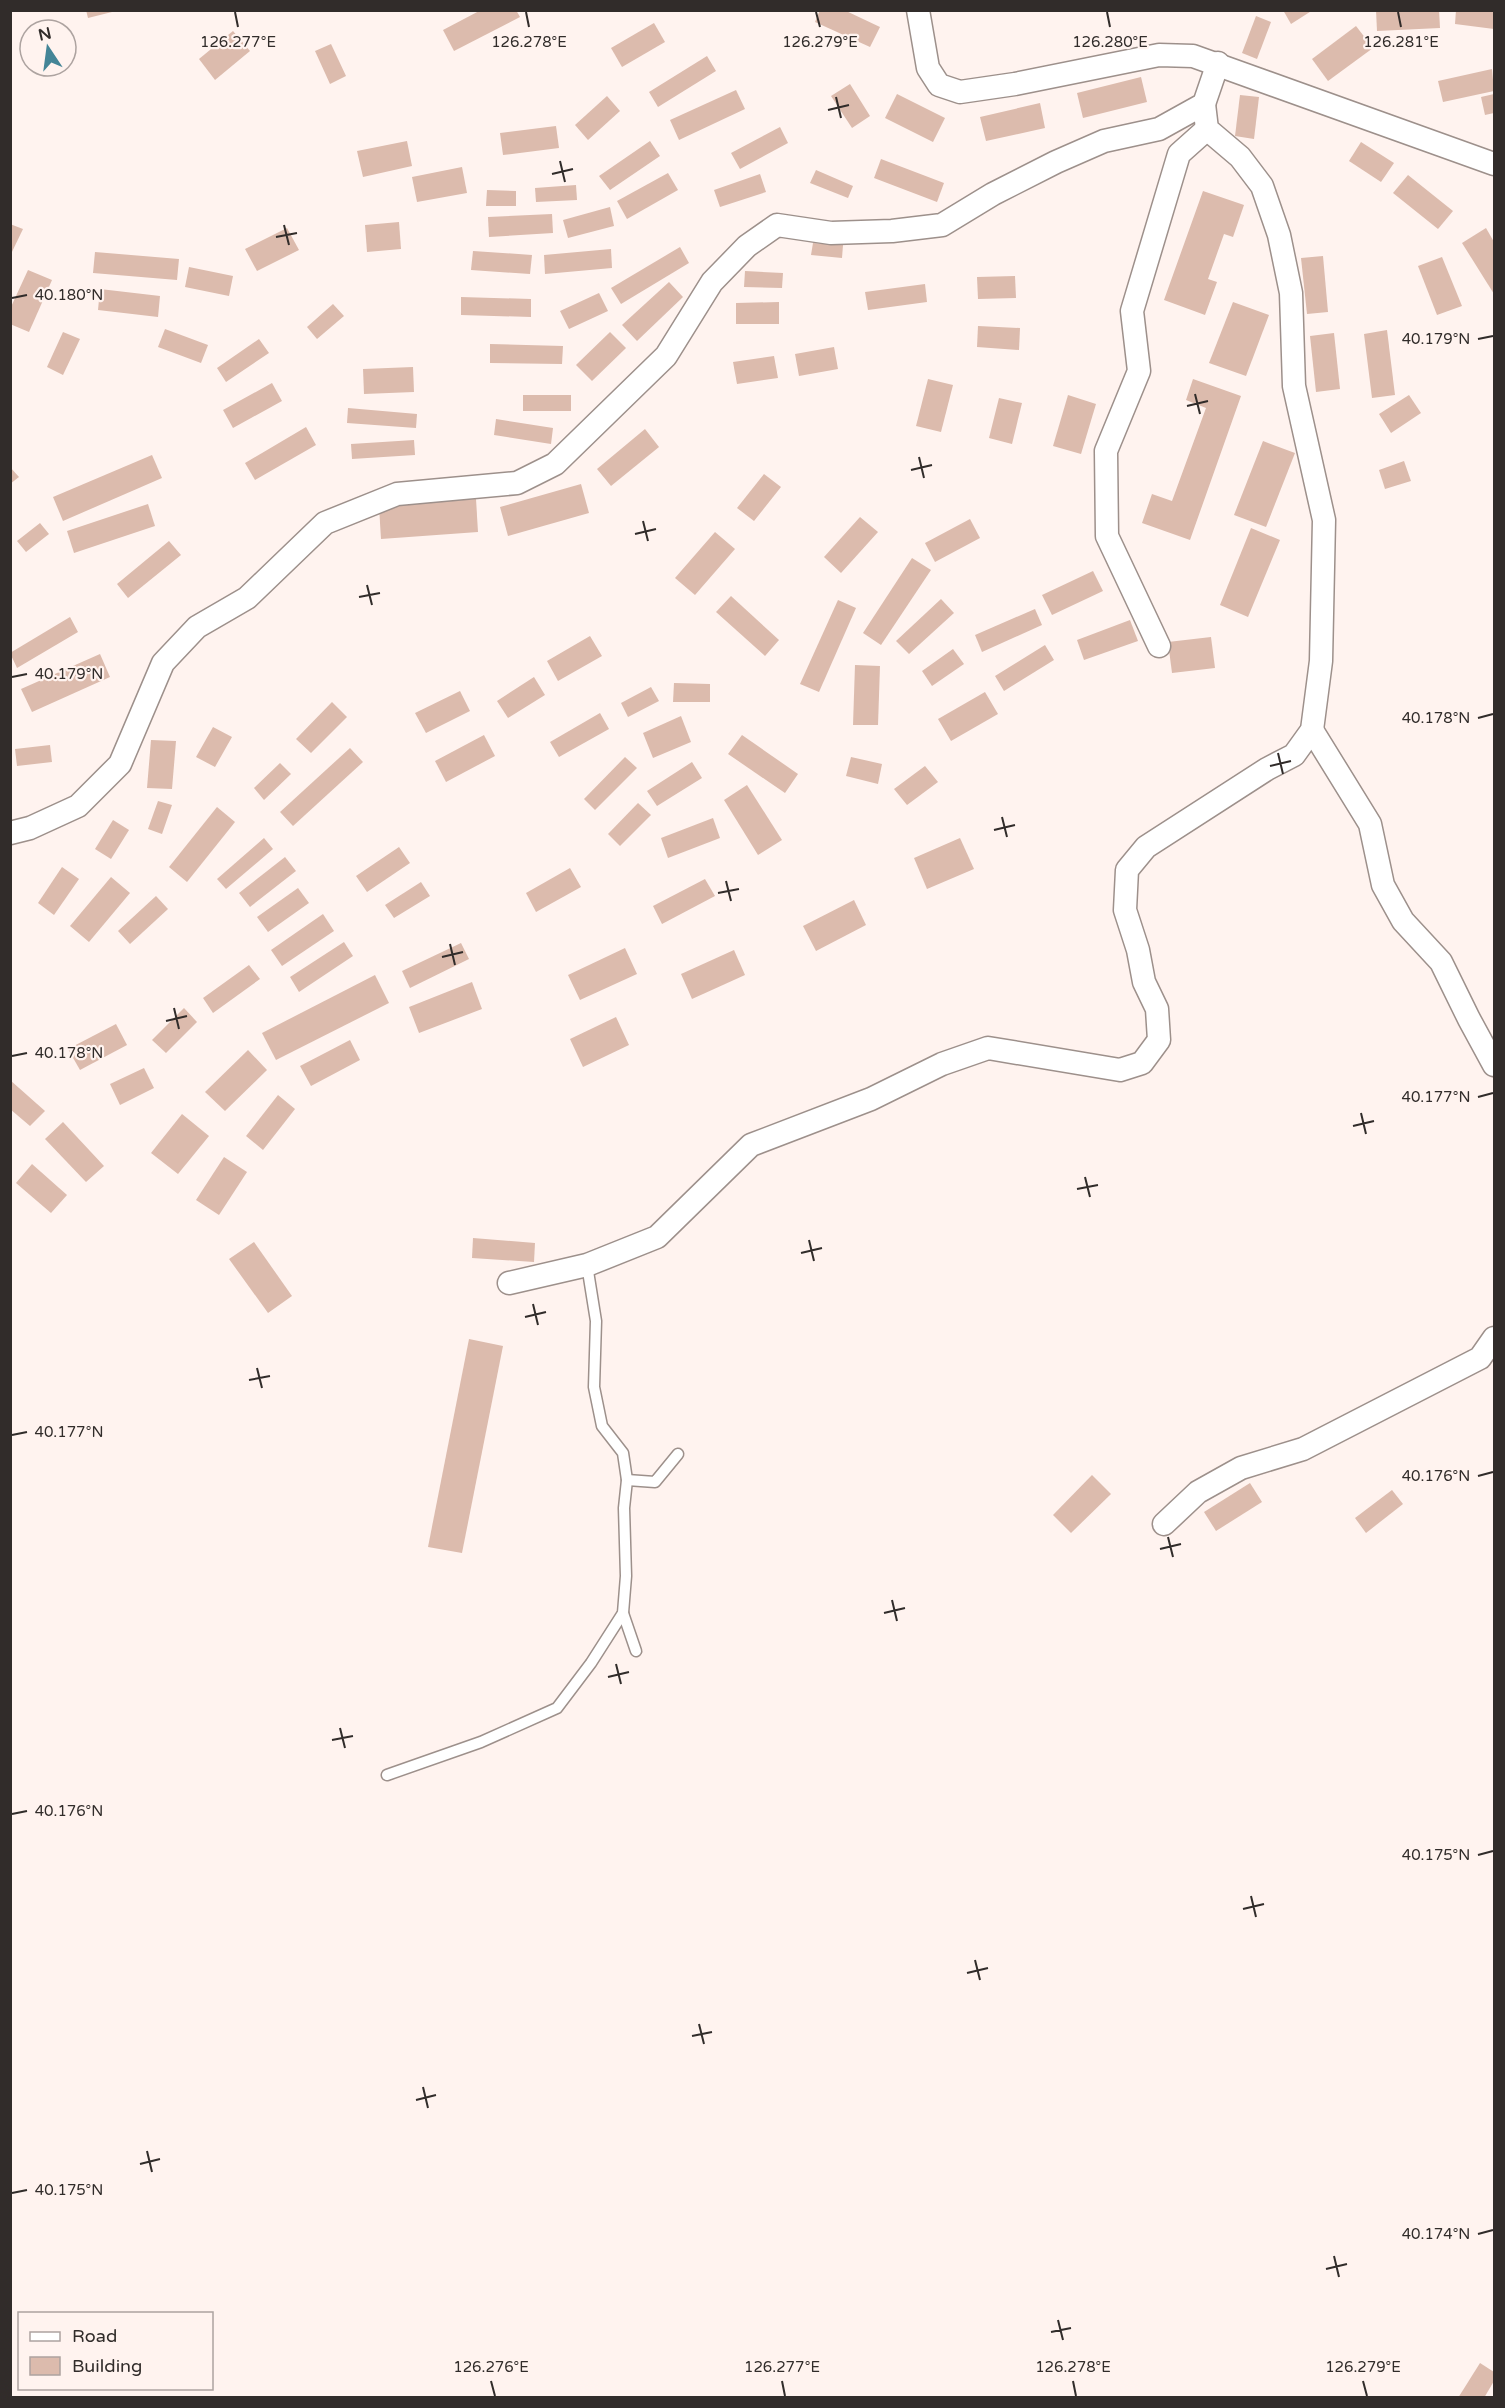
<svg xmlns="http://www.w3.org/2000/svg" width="1505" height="2408" viewBox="0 0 1505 2408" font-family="'Varela Round',sans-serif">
	<rect width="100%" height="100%" fill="#fff3ef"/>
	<g fill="#dcbbad">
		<polygon points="86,10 116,10 116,11 88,18"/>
		<polygon points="481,10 516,10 520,17 454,51 443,30"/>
		<polygon points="820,10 844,10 880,27 870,47 815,22"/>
		<polygon points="1283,10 1313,10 1291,24"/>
		<polygon points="1376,10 1439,10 1440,28 1377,31"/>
		<polygon points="1456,10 1494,10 1494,29 1455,24"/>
		<polygon points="1256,16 1271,22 1257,59 1242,53"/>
		<polygon points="654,23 665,42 622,67 611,48"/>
		<polygon points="1356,26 1373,48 1328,81 1312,59"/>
		<polygon points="233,31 250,51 215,80 199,59"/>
		<polygon points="331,44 346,76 330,84 315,51"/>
		<polygon points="707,56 716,71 658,107 649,92"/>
		<polygon points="1492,69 1494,91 1443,102 1438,81"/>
		<polygon points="1141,77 1147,102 1083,118 1077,93"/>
		<polygon points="850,84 870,116 852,128 831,96"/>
		<polygon points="736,90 745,109 679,140 670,120"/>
		<polygon points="897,94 945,118 933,142 885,118"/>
		<polygon points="1494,94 1494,113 1485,115 1481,97"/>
		<polygon points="1240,95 1259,97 1254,139 1235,136"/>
		<polygon points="607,96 620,111 588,140 575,125"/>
		<polygon points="1040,103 1045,128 986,141 980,117"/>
		<polygon points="556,126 559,148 503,155 500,133"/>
		<polygon points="780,127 788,143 740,169 731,153"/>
		<polygon points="407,141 412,166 363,177 357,151"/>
		<polygon points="650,141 660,156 610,190 599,176"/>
		<polygon points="1361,142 1394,163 1381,182 1349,161"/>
		<polygon points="881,159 944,183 937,202 874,178"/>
		<polygon points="462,167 467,193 417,202 412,177"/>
		<polygon points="816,170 853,186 848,198 810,183"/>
		<polygon points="668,173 678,190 627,219 617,201"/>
		<polygon points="760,174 766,192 720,207 714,190"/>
		<polygon points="1408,175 1453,211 1438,229 1393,193"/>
		<polygon points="576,185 577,200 536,202 535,188"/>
		<polygon points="487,190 516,191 516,206 486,206"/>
		<polygon points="1203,191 1244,205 1233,237 1224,234 1208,279 1217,282 1205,315 1164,300"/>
		<polygon points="610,207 614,226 568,238 563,220"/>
		<polygon points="552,214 553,233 489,237 488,217"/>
		<polygon points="399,222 401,249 367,252 365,225"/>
		<polygon points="10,224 23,229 10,256"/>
		<polygon points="287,228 299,250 257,271 245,249"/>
		<polygon points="1486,228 1494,242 1494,294 1462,243"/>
		<polygon points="813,243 843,245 842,258 811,255"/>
		<polygon points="680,247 689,263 621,304 611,288"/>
		<polygon points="611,249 612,268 545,274 544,255"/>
		<polygon points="473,251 532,255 530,274 471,270"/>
		<polygon points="95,252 179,259 177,280 93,273"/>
		<polygon points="1323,256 1328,312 1307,314 1301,258"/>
		<polygon points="1442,257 1462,306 1437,315 1418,266"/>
		<polygon points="189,267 233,276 229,296 185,287"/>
		<polygon points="28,270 52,280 29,332 10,324 10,309"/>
		<polygon points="745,271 783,273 782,288 744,287"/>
		<polygon points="1015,276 1016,298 978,299 977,277"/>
		<polygon points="669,282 683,297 637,341 622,325"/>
		<polygon points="925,284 927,302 868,310 865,292"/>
		<polygon points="100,289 160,296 158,317 98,310"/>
		<polygon points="599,293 608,311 569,329 560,311"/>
		<polygon points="461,297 531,299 531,317 461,315"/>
		<polygon points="779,302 779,324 736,324 736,303"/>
		<polygon points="1233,302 1269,315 1246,376 1209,363"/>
		<polygon points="333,304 344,316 317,339 307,327"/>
		<polygon points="978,326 1020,328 1019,350 977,347"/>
		<polygon points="165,329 208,345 201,363 158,347"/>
		<polygon points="1387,330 1395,395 1372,398 1364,334"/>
		<polygon points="63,332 80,339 63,375 47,367"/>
		<polygon points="610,332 626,348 592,381 576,365"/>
		<polygon points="1334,333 1340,389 1316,392 1310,336"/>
		<polygon points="259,339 269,353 226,382 217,368"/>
		<polygon points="490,344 563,346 562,364 490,363"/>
		<polygon points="834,347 838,369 799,376 795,354"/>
		<polygon points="774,356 778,378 737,384 733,362"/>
		<polygon points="413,367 414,392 364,394 363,369"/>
		<polygon points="928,379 953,385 941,432 916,426"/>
		<polygon points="1193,379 1241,396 1190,540 1142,523 1152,494 1172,501 1206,408 1186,400"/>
		<polygon points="272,383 282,401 233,428 223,410"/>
		<rect x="523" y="395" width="48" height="16"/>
		<polygon points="1068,395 1096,404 1081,454 1053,446"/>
		<polygon points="1409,395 1421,413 1391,433 1379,414"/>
		<polygon points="999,398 1022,403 1012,444 989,438"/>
		<polygon points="348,408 417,414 416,428 347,423"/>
		<polygon points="496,419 553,428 551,444 494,435"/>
		<polygon points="306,427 316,445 255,480 245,463"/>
		<polygon points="645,429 659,447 611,486 597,469"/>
		<polygon points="414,440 415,455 352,459 351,444"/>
		<polygon points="1263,441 1295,453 1266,527 1234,515"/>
		<polygon points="152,455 162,478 63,521 53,497"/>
		<polygon points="1404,461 1411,481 1385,489 1379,470"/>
		<polygon points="10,467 19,477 10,484"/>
		<polygon points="764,474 781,487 754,521 737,508"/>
		<polygon points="581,484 589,513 508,536 500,507"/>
		<polygon points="476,499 478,532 381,539 379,506"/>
		<polygon points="148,504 155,526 74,553 67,531"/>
		<polygon points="860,517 878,532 841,573 824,557"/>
		<polygon points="970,519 980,538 935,562 925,543"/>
		<polygon points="40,523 49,534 26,552 17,541"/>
		<polygon points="1251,528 1280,540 1248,617 1220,605"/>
		<polygon points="715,532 735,549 695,595 675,578"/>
		<polygon points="169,541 181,555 128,598 117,584"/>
		<polygon points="912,558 931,570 881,645 863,633"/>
		<polygon points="1093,571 1103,591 1052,615 1042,595"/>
		<polygon points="731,596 779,640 765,656 716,612"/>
		<polygon points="941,599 954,613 909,654 896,641"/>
		<polygon points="838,600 856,608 819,692 800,684"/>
		<polygon points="1035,609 1042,625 982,652 975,635"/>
		<polygon points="70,617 78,632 17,668 10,653"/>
		<polygon points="1130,620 1138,641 1084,660 1077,640"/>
		<polygon points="590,636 602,656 558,681 547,661"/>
		<polygon points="1211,637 1215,668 1172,673 1168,642"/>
		<polygon points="1045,645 1054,660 1004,691 995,676"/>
		<polygon points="953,649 964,664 932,686 922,671"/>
		<polygon points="100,654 110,677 32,712 21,689"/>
		<polygon points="855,665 880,666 878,725 853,725"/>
		<polygon points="534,677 545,695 508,718 497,701"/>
		<polygon points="674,683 710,684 710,702 673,702"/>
		<polygon points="651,687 659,701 628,717 621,703"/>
		<polygon points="460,691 470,711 426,733 415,713"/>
		<polygon points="985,692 998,714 951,741 938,719"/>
		<polygon points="332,702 347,717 311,753 296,739"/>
		<polygon points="600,713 609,729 559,757 550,742"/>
		<polygon points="681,716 691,742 653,758 643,733"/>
		<polygon points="213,727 232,737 215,767 196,757"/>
		<polygon points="484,735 495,756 446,782 435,761"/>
		<polygon points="742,735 798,774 785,793 728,754"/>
		<polygon points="151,740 176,741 172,789 147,788"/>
		<polygon points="50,745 52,762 17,766 15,749"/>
		<polygon points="350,748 363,762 293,826 280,812"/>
		<polygon points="625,757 637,768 595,810 584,799"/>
		<polygon points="851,757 882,764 878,784 846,776"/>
		<polygon points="692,762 702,778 657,806 647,791"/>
		<polygon points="280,763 291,774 264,800 254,788"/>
		<polygon points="925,766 938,782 907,805 894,789"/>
		<polygon points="747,785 782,840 758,855 724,800"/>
		<polygon points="158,801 172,805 162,834 148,829"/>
		<polygon points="638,803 651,815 620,846 608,834"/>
		<polygon points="217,807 235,822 187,882 169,867"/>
		<polygon points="713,818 720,838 668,858 661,838"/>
		<polygon points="113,820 129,830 111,859 95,849"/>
		<polygon points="264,838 273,849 226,889 217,879"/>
		<polygon points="960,838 974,869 927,889 914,858"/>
		<polygon points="399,847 410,863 367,892 356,876"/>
		<polygon points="285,857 296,871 250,907 239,893"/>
		<polygon points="62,867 79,879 54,915 38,903"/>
		<polygon points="570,868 581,887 536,912 526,893"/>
		<polygon points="111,877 130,893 89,942 70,926"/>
		<polygon points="705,879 715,896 662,924 653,906"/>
		<polygon points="421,882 430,896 394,918 385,905"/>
		<polygon points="298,888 309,903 268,932 257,917"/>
		<polygon points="156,896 168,909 130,944 118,931"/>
		<polygon points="854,900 866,925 816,951 803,926"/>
		<polygon points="323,914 334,931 282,966 271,950"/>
		<polygon points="344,942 353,956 299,992 290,977"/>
		<polygon points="461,943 469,959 410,988 402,971"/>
		<polygon points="625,948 637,974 580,1000 568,975"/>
		<polygon points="734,950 745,975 692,999 681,974"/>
		<polygon points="249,965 260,979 213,1013 203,998"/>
		<polygon points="375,975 389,1003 276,1060 262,1033"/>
		<polygon points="472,982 482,1009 419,1033 409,1007"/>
		<polygon points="184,1008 197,1022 166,1053 152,1040"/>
		<polygon points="616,1017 629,1045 583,1067 570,1039"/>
		<polygon points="116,1024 127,1045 80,1070 68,1049"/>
		<polygon points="350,1040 360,1060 311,1086 300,1066"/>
		<polygon points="248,1050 267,1070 225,1111 205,1092"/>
		<polygon points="144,1068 154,1088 120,1105 110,1084"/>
		<polygon points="10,1080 45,1111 30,1126 10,1109"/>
		<polygon points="278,1095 295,1109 263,1150 246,1136"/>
		<polygon points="182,1114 209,1136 178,1174 151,1153"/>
		<polygon points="63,1122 104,1166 86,1182 45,1139"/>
		<polygon points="224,1157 247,1172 219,1215 196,1200"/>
		<polygon points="32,1164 67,1195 51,1213 16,1183"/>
		<polygon points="473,1238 535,1243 534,1262 472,1258"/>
		<polygon points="254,1242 292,1296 268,1313 229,1259"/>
		<polygon points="469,1339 503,1346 462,1553 428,1547"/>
		<polygon points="1092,1475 1111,1494 1071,1533 1053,1515"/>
		<polygon points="1250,1483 1262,1502 1216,1531 1204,1512"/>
		<polygon points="1392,1490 1403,1504 1366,1533 1355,1518"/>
		<polygon points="1480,2363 1494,2372 1494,2381 1484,2398 1458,2398"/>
	</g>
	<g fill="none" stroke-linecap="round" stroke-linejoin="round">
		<defs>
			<g id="lane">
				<polyline points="627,1480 655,1482 678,1454"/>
				<polyline points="623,1613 636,1651"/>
				<polyline points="387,1775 481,1742 557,1708 591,1663 623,1613 626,1576 624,1508 627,1480 623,1453 602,1426 594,1387 596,1321 587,1265"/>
			</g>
			<g id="street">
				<polyline points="918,10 928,68 939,85 960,92 1015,84 1159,55 1193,56 1494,164"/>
				<polyline points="1159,646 1107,536 1106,451 1139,371 1132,311 1179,154 1207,129"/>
				<polyline points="1312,730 1370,824 1383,885 1403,921 1441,962 1469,1019 1494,1065"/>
				<polyline points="10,833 30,828 78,806 120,764 163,663 197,627 247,598 325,523 397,494 517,483 555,464 666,356 712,282 747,246 777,225 831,233 892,231 942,225 993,194 1056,162 1104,141 1159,129 1204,104 1218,63"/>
				<polyline points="509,1283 587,1265 657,1237 751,1145 871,1099 942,1064 988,1048 1120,1070 1142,1063 1159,1040 1157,1009 1144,982 1138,950 1125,910 1127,870 1146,847 1267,769 1294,755 1312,730 1321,661 1324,520 1294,386 1291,293 1279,235 1262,186 1240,157 1207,129 1204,104"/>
				<polyline points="1164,1524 1198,1492 1241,1468 1303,1449 1480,1358 1494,1338"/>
			</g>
		</defs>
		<use href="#lane" stroke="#9d908b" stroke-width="13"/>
		<use href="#street" stroke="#9d908b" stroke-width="25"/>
		<use href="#lane" stroke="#fff" stroke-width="10"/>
		<use href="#street" stroke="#fff" stroke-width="22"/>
	</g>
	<path fill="none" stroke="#312c2a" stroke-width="2" d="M235,12l3,15M526,12l3,15M816,12l4,15M1107,12l3,15M1398,12l3,15M836,97l5,21M828,110l21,-5M560,161l5,21M552,174l21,-5M284,225l5,20M276,237l21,-4M12,298l15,-3M1478,339l15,-3M1195,394l5,20M1187,406l21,-5M919,457l5,21M911,470l21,-5M643,521l5,20M635,534l21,-5M367,585l5,20M359,597l21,-4M12,677l15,-3M1478,718l15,-4M1278,753l5,21M1270,766l21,-5M1002,817l5,20M994,830l21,-5M726,881l5,20M718,893l21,-4M450,944l5,21M442,957l21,-5M174,1008l5,21M166,1021l21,-5M12,1056l15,-3M1478,1097l15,-4M1361,1113l5,21M1353,1126l21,-5M1085,1177l5,20M1077,1189l21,-4M809,1240l5,21M801,1253l21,-5M533,1304l5,21M525,1317l21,-5M257,1368l5,20M249,1380l21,-4M12,1435l15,-3M1478,1476l15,-4M1168,1537l5,20M1160,1549l21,-5M892,1600l5,21M884,1613l21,-5M616,1664l5,20M608,1677l21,-5M340,1728l5,20M332,1740l21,-4M12,1814l15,-3M1478,1855l15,-4M1251,1896l5,21M1243,1909l21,-5M975,1960l5,20M967,1973l21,-5M699,2024l5,20M692,2036l20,-4M423,2087l5,21M416,2100l20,-5M147,2151l5,21M140,2164l20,-5M12,2193l15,-3M1478,2234l15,-4M1334,2256l5,21M1326,2269l21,-5M1058,2320l5,20M1051,2332l20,-4M491,2381l4,15M782,2381l3,15M1073,2381l3,15M1363,2381l4,15"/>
	<g font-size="15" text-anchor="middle" fill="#312c2a" stroke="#fff3ef" stroke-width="4.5" stroke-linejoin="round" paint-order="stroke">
		<text x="238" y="47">126.277°E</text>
		<text x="529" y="47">126.278°E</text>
		<text x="820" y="47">126.279°E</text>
		<text x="1110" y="47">126.280°E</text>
		<text x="1401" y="47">126.281°E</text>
		<text x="69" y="300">40.180°N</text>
		<text x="1436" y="344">40.179°N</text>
		<text x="69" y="679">40.179°N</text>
		<text x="1436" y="723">40.178°N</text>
		<text x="69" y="1058">40.178°N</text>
		<text x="1436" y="1102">40.177°N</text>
		<text x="69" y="1437">40.177°N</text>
		<text x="1436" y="1481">40.176°N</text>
		<text x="69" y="1816">40.176°N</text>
		<text x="1436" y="1860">40.175°N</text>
		<text x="69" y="2195">40.175°N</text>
		<text x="1436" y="2239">40.174°N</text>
		<text x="491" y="2372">126.276°E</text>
		<text x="782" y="2372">126.277°E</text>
		<text x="1073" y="2372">126.278°E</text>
		<text x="1363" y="2372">126.279°E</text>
	</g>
	<rect width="1505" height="2408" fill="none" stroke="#312c2a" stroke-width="24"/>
	<rect x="18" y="2312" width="195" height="78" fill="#fff3ef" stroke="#ada3a0" stroke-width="1.5"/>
	<rect x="30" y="2332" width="30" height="9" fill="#ffffff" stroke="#ada3a0" stroke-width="1.5"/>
	<text x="72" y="2342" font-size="18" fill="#312c2a">Road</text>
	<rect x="30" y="2357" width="30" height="18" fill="#dcbbad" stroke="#ada3a0" stroke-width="1.5"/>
	<text x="72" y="2372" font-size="18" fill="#312c2a">Building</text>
	<g transform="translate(48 48) rotate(347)"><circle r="28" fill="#fff3ef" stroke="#ada3a0" stroke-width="1.5"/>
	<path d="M0-4.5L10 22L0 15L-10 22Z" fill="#448597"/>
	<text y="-9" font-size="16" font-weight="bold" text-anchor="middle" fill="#312c2a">N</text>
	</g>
</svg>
